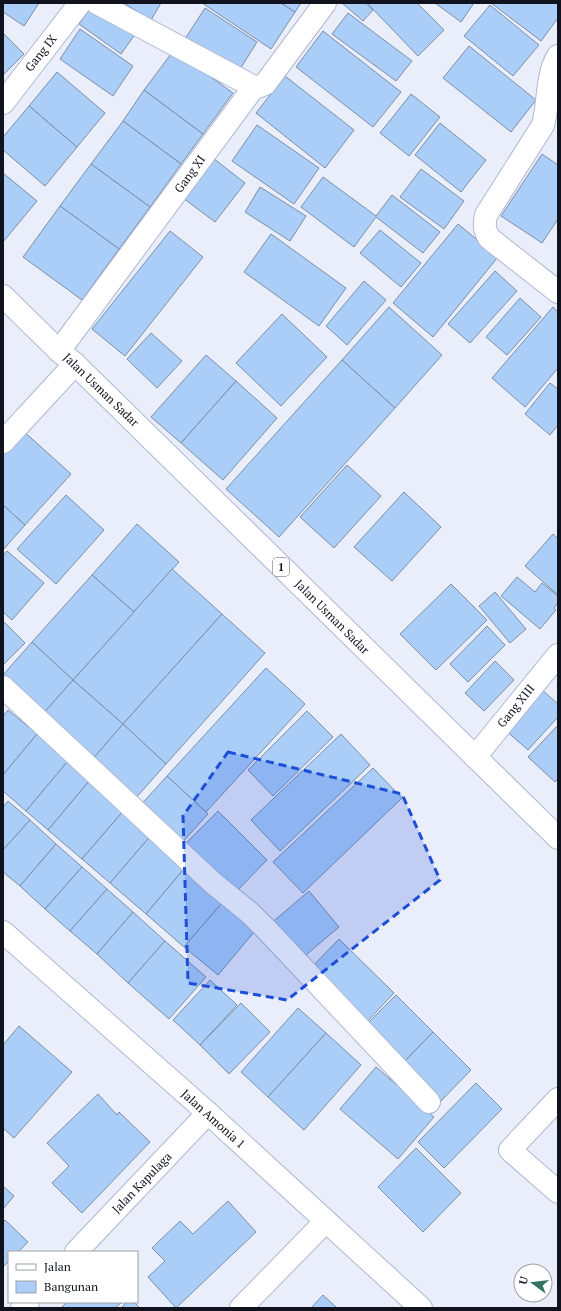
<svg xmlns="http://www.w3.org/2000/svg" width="561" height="1311" viewBox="0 0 561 1311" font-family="'PT Serif',serif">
	<rect width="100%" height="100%" fill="#eaedfa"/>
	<g fill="#aacef8" stroke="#7b8fa6">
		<polygon points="3,3 39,3 24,26 3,12"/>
		<polygon points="94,3 136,33 121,54 79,24"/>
		<polygon points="124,3 161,3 151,20"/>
		<polygon points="202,3 281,3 295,12 271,49"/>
		<polygon points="281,3 301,3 295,12"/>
		<polygon points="342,3 365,3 373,10 363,21"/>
		<polygon points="367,3 417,3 444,30 418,56"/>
		<polygon points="435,3 474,3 461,22"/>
		<polygon points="491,3 558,3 558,18 541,41"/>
		<polygon points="490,5 539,45 513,76 464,36"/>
		<polygon points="205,8 257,42 237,74 185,39"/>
		<polygon points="348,13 412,61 396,81 332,34"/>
		<polygon points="80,29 133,66 113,96 60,59"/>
		<polygon points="323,31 401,92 373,127 296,67"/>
		<polygon points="3,33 24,54 3,75"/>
		<polygon points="469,46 536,100 511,132 443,78"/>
		<polygon points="174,50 233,93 203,134 144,90"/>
		<polygon points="57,72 105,113 77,147 29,106"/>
		<polygon points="285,76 354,130 325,168 256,113"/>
		<polygon points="144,90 203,134 181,164 123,121"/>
		<polygon points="411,94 440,117 409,156 380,133"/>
		<polygon points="29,106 77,147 45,186 3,150 3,137"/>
		<polygon points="123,121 181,164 150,207 91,164"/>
		<polygon points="440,123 486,160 461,192 415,155"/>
		<polygon points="257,125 319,168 294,204 232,161"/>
		<polygon points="542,154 558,165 558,219 542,243 501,216"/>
		<polygon points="213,158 245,183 215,222 183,198"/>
		<polygon points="91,164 150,207 119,249 60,206"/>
		<polygon points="421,169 464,201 444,229 400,197"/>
		<polygon points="3,173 37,201 3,242"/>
		<polygon points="323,177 376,216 392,195 440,232 423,253 376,217 354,247 301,207"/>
		<polygon points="260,187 306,216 290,241 245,212"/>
		<polygon points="60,206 119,249 82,300 23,257"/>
		<polygon points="458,224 498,257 433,337 393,303"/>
		<polygon points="380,230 421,263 401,287 360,253"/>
		<polygon points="170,231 203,257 125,356 92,329"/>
		<polygon points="271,234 346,288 319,326 244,272"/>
		<polygon points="495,271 517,291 470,343 448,324"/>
		<polygon points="364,281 386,300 347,345 326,326"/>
		<polygon points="520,298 541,317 507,355 486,337"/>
		<polygon points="389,307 442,355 395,408 342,360"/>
		<polygon points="553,307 558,312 558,368 525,407 492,378"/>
		<polygon points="282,314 327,357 281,406 236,363"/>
		<polygon points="151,333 182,361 157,388 127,359"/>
		<polygon points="206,355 236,381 181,443 151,417"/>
		<polygon points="342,360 395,408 279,537 226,489"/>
		<polygon points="236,381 277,418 223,480 181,443"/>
		<polygon points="550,383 558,389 558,425 550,435 525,414"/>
		<polygon points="20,428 71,474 25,525 3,505 3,447"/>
		<polygon points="347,465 381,496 334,548 300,517"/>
		<polygon points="404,492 441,527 392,581 354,547"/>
		<polygon points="66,495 104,530 56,584 17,549"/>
		<polygon points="3,505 25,525 3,550"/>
		<polygon points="137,524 179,562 134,612 92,575"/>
		<polygon points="553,534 558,539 558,595 525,566"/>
		<polygon points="7,551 44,583 12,620 3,612 3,556"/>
		<polygon points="172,569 222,614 123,724 73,680"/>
		<polygon points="92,575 134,612 73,680 32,642"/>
		<polygon points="517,577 535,592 542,583 558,596 558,603 554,608 556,610 540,629 501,596"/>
		<polygon points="451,584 487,620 436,670 400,634"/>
		<polygon points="495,592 526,629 510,643 479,606"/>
		<polygon points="222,614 265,653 166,764 123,724"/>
		<polygon points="3,621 25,643 3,665"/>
		<polygon points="487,626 505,645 468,682 450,664"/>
		<polygon points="32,642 73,680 41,716 3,681 3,675"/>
		<polygon points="495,661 514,680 484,711 465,693"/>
		<polygon points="266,668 305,704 206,812 167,776"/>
		<polygon points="73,680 123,724 91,761 41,716"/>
		<polygon points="541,689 558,704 558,717 528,750 504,729"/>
		<polygon points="8,710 37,734 3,775 3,716"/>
		<polygon points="307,711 333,737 273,796 248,770"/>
		<polygon points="123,724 166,764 134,800 91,761"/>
		<polygon points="558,725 558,779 555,782 528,757"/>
		<polygon points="37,734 68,761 26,811 3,791 3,775"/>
		<polygon points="341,734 370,765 280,851 251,820"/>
		<polygon points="68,761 90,780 48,830 26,811"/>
		<polygon points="373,768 402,798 303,893 273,862"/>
		<polygon points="167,776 208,814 179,846 138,808"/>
		<polygon points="90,780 125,809 82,859 48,830"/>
		<polygon points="8,801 30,820 3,850 3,807"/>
		<polygon points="125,809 153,833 110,883 82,859"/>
		<polygon points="218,811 267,860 232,896 182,847"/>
		<polygon points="30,820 56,844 20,886 3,872 3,850"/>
		<polygon points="153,833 188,864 146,914 110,883"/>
		<polygon points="56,844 82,867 45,909 20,886"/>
		<polygon points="188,864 227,897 184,947 146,914"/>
		<polygon points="82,867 107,889 70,931 45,909"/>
		<polygon points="107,889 133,912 97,954 70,931"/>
		<polygon points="309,891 339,927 300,960 269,925"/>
		<polygon points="227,897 260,925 218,975 184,947"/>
		<polygon points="133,912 165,941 128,983 97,954"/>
		<polygon points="339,939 394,993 364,1025 308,971"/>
		<polygon points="165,941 206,977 169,1019 128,983"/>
		<polygon points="210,980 237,1005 200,1045 173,1020"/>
		<polygon points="396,995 433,1032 401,1065 363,1028"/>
		<polygon points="241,1003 270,1032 229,1074 200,1045"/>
		<polygon points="298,1008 326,1033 268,1097 241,1072"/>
		<polygon points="19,1026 72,1072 14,1138 3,1128 3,1045"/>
		<polygon points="433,1032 471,1070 439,1103 401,1065"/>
		<polygon points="326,1033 361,1065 304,1130 268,1097"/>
		<polygon points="376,1067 434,1117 398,1159 340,1109"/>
		<polygon points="476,1083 502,1109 444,1168 418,1142"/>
		<polygon points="98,1094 117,1115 119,1112 150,1142 82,1213 52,1183 69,1166 47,1143"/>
		<polygon points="416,1148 461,1193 423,1232 378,1187"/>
		<polygon points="3,1186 14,1196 3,1209"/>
		<polygon points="228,1201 256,1232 176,1308 148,1277 165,1261 152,1248 180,1221 193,1234"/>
		<polygon points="5,1220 28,1242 18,1252 9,1252 9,1261 3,1267 3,1222"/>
		<polygon points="323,1295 337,1308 311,1308"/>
		<polygon points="67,1302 122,1302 115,1308 61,1308"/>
		<polygon points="127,1302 134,1302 140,1308 121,1308"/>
	</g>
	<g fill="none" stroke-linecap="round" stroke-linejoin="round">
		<defs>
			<g id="street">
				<polyline points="97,3 254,87"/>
				<path d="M558,56c-12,19 -9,48 -15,69l-57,90c-2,9 -2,14 3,23l69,54"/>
				<polyline points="3,103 80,3"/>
				<polyline points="59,351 254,87 258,87 265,84 325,3"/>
				<polyline points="3,442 75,364"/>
				<polyline points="3,687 213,883 250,913 267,930 429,1102"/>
				<polyline points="475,757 558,655"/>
				<polyline points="3,932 208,1113 421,1308"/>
				<polyline points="558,1099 510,1150 558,1192"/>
				<polyline points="76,1252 208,1113"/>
				<polyline points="22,1308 28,1302"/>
				<polyline points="241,1308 326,1221"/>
			</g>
			<polyline id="highway" points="3,296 59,351 75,364 558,838"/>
		</defs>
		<use href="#street" stroke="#afb8d4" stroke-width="24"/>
		<use href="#highway" stroke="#afb8d4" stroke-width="24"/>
		<use href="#street" stroke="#fff" stroke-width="22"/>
		<use href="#highway" stroke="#fff" stroke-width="22"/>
	</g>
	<path fill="#1d4ed8" fill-opacity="0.2" stroke="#1d4ed8" stroke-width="3" stroke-dasharray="8 5" stroke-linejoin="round" d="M228,752l174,42 38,86 -153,120 -99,-17 -5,-167z"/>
	<g text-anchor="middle" stroke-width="3" stroke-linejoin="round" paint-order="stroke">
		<rect fill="#fff" stroke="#585a61" stroke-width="1" x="273" y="558" width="16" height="18" rx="3"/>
		<g font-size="11" font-weight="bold" fill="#10131d">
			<text x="281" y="571">1</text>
		</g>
		<g font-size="12" fill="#10131d" stroke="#fff">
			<text transform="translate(41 53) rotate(-52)" y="4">Gang IX</text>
			<text transform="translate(190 174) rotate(-54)" y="4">Gang XI</text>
			<text transform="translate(101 390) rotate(44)" y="4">Jalan Usman Sadar</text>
			<text transform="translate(332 617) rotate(45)" y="4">Jalan Usman Sadar</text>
			<text transform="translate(516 706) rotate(-51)" y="4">Gang XIII</text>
			<text transform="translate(213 1119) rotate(42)" y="4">Jalan Amonia 1</text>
			<text transform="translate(142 1183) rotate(-46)" y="4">Jalan Kapulaga</text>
		</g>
	</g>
	<rect width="561" height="1311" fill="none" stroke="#10131d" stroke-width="8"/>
	<rect x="8" y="1251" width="130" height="52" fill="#ffffff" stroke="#9fa1a5"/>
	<rect x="16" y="1264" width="20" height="6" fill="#ffffff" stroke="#9fa1a5"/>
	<text x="44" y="1271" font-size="12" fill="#10131d">Jalan</text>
	<rect x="16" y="1281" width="20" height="12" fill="#aacef8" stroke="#9fa1a5"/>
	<text x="44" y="1291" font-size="12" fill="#10131d">Bangunan</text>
	<g transform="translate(533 1283) rotate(285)"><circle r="19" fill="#ffffff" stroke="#9fa1a5"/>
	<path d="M0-3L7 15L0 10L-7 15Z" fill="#357462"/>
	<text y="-6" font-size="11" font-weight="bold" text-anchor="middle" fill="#10131d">U</text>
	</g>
</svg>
